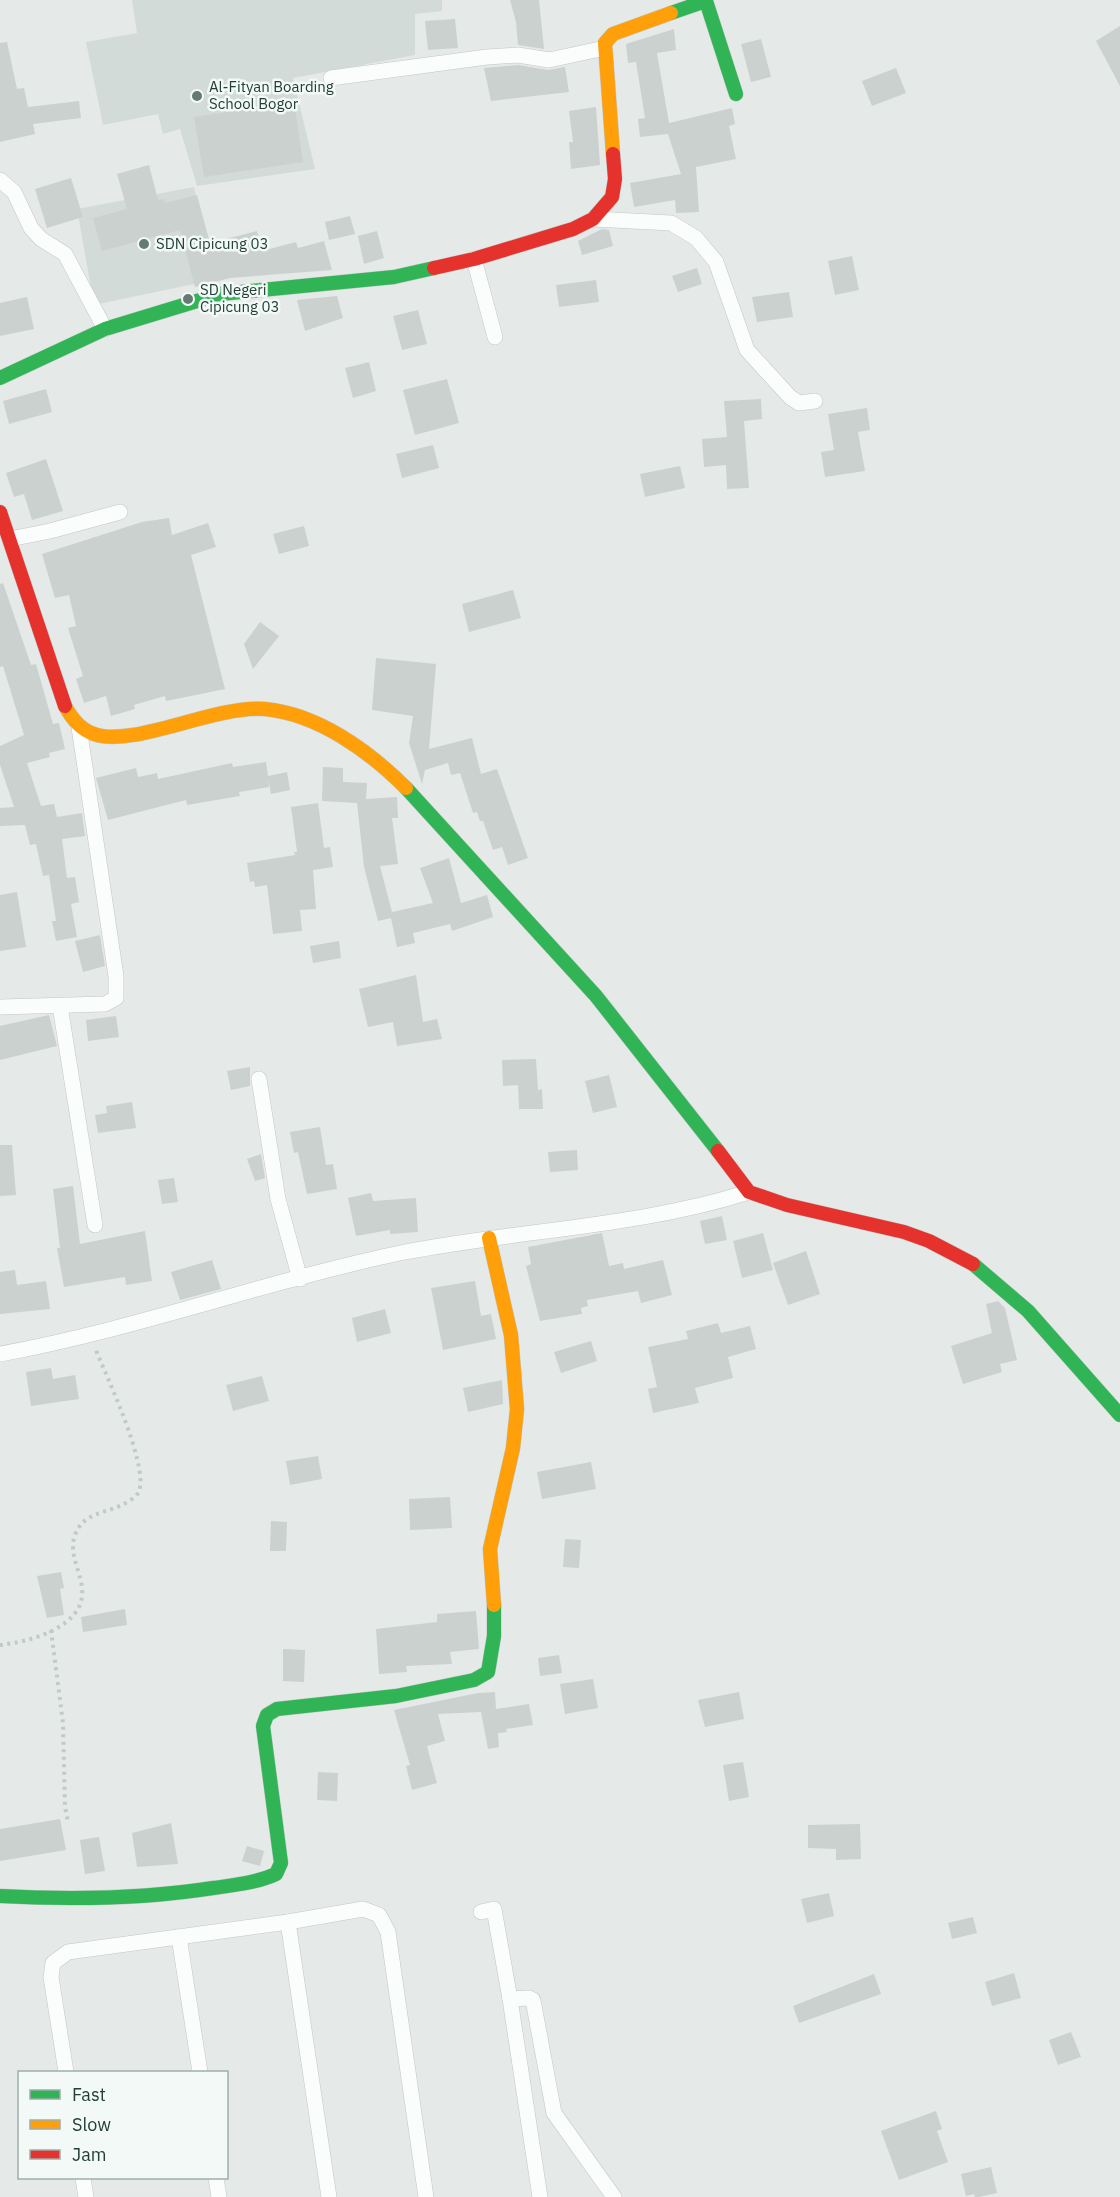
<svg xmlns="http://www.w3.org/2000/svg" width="1120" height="2197" viewBox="0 0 1120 2197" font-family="'IBM Plex Sans',sans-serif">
	<rect width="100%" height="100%" fill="#e5eae8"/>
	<g fill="#d2dbd8">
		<polygon points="132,0 442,0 442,11 415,14 415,55 293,78 315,169 197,186 180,129 163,134 158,114 103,125 86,42 137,33"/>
		<polygon points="194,187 213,280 94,305 77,209"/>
	</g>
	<g fill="#cbd1cf">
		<polygon points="510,0 539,0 544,49 518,45 516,22"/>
		<polygon points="455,19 458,48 428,50 425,21"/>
		<polygon points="1120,26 1120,86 1096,41"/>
		<polygon points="674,29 676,50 657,53 669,123 732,108 735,124 729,126 736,159 696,167 699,212 676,213 675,200 634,207 630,183 681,174 668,134 640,137 638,119 645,118 636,62 628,63 626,44"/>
		<polygon points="761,39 771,77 751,82 741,44"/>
		<polygon points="7,42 17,89 24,88 28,107 79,101 81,118 33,124 35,134 0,142 0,43"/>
		<polygon points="518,65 548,70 565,67 569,92 491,101 484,68"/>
		<polygon points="896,68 906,93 872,106 862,81"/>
		<polygon points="294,102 303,162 204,177 194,117"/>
		<polygon points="596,107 600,165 571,169 569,142 573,142 569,111"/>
		<polygon points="149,165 158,200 164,199 165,203 197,195 210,243 257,231 262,251 296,242 298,248 324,241 332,270 230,278 195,287 180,230 102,251 93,218 127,209 117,174"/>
		<polygon points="71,178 83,217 47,228 35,189"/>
		<polygon points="350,216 355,234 329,240 325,222"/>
		<polygon points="602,229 609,230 613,246 582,255 578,241"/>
		<polygon points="377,231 384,258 364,264 358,236"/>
		<polygon points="852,256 859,290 835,295 828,261"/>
		<polygon points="697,268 702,284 678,292 672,276"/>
		<polygon points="596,280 599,302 559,307 556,285"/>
		<polygon points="789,292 793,317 757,322 752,297"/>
		<polygon points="337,296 343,318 305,331 297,300"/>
		<polygon points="27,297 34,329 0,336 0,303"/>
		<polygon points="418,310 427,344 402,350 393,316"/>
		<polygon points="369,362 376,391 353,398 345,368"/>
		<polygon points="447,379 459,423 415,435 403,390"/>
		<polygon points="46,389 52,412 9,424 3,401"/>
		<polygon points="761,399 762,419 744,421 749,488 727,489 726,465 704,467 702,439 727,437 724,401"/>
		<polygon points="867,408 870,430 858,432 865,471 825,477 821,452 834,450 828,414"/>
		<polygon points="433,445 439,468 402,478 396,454"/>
		<polygon points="46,459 63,511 32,520 24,494 14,497 6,473"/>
		<polygon points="680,466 685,488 645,497 640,474"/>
		<polygon points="169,518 172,535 208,523 216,547 191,555 225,689 166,701 165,696 134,705 135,709 111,716 106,696 84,703 76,679 83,676 68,628 76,626 69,595 55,598 42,554 142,522"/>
		<polygon points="304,526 309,546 279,554 273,534"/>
		<polygon points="3,583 31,665 36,664 53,724 59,723 65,749 49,753 50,757 27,763 41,806 54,804 57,817 82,813 85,836 62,839 67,878 75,877 79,902 71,904 77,937 56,941 52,921 56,921 49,875 43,876 36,844 30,845 25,825 0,826 0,808 14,807 0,765 0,746 24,735 3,666 0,667 0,584"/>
		<polygon points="513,590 521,618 469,632 462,604"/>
		<polygon points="260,622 279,636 253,669 244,644"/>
		<polygon points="376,658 436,664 429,749 472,738 481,774 497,769 528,858 508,865 502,847 493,850 483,821 480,821 477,812 473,813 460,773 451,775 448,763 425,770 422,784 409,743 413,716 372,710"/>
		<polygon points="266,762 268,776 287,772 290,790 271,794 268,778 269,787 239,792 240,796 187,805 186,800 108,820 96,778 136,768 138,777 157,773 158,779 232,763 233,767"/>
		<polygon points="323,767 343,768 343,782 367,783 366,799 397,797 398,818 392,818 398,864 380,866 392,912 433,903 420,868 449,858 461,903 487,895 493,917 452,931 450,924 413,933 415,943 397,947 391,918 378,921 364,867 357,803 322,801"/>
		<polygon points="318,803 324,848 330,847 333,867 313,870 316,909 300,910 302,931 273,934 267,885 255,887 254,881 250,882 247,863 295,855 294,852 297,852 291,807"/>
		<polygon points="17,892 26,947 0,951 0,895"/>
		<polygon points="100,935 105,966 83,972 75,941"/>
		<polygon points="339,941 341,958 313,963 310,946"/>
		<polygon points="416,975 423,1022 437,1019 442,1039 397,1046 393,1022 368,1027 359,989"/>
		<polygon points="49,1015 57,1046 0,1060 0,1026"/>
		<polygon points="116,1016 119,1037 88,1041 86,1020"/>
		<polygon points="536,1059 538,1090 542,1089 543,1109 519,1109 518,1085 503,1086 502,1060"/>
		<polygon points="250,1067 250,1086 231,1090 227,1071"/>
		<polygon points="609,1075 617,1107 593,1113 585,1081"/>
		<polygon points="132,1102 136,1128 98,1133 95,1115 107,1113 106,1106"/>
		<polygon points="320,1127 326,1165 333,1164 337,1189 307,1194 298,1152 294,1153 290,1132"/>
		<polygon points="0,1145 12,1145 16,1195 0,1196"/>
		<polygon points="577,1150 578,1170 550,1172 548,1152"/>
		<polygon points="261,1154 265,1178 255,1181 247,1159"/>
		<polygon points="174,1178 178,1202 162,1204 158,1180"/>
		<polygon points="73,1186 80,1244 145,1231 152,1281 126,1285 125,1277 64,1287 57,1248 60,1248 53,1189"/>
		<polygon points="371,1193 373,1201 416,1198 418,1232 390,1234 390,1230 356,1236 348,1198"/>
		<polygon points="722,1216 727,1240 705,1244 700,1221"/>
		<polygon points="602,1233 609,1266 623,1263 624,1269 663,1260 672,1295 641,1303 638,1291 587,1300 588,1306 581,1308 582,1314 540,1321 526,1266 531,1264 528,1247"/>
		<polygon points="763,1233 773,1270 742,1278 733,1241"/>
		<polygon points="806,1251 820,1294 788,1305 773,1263"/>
		<polygon points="212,1260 221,1289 180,1300 171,1272"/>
		<polygon points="15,1270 17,1285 46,1281 50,1309 0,1314 0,1272"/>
		<polygon points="475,1281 481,1316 491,1314 496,1339 443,1350 431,1288"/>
		<polygon points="998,1301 1005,1308 1017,1360 1000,1364 1002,1372 963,1384 951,1346 992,1333 986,1304"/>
		<polygon points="385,1309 391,1333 357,1342 352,1318"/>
		<polygon points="718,1323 721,1333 750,1326 756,1349 728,1357 733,1378 695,1388 699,1403 653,1413 648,1389 657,1387 648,1347 688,1339 686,1331"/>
		<polygon points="591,1341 597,1361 561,1373 554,1352"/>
		<polygon points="51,1368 53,1379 75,1375 79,1399 31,1406 26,1372"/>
		<polygon points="262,1376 269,1401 233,1411 226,1385"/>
		<polygon points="502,1380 503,1404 468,1412 463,1388"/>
		<polygon points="318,1456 322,1479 290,1485 286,1461"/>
		<polygon points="591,1462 596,1489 542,1499 537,1472"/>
		<polygon points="450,1497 452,1528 410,1530 409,1499"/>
		<polygon points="271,1521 287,1522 286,1551 270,1551"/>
		<polygon points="565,1539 581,1540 579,1568 563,1567"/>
		<polygon points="61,1572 64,1588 60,1589 64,1615 47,1618 37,1576"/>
		<polygon points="125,1609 127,1625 83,1632 81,1617"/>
		<polygon points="476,1611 479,1649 450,1652 452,1664 406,1666 407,1672 379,1674 376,1629 437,1622 437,1614"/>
		<polygon points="283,1649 305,1650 304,1682 283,1681"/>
		<polygon points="559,1655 562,1673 540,1676 538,1658"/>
		<polygon points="593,1679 598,1708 565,1714 560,1684"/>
		<polygon points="495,1692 496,1709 529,1704 533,1725 506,1729 507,1732 498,1733 499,1747 488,1749 481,1712 438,1714 445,1741 427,1746 437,1783 412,1790 406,1766 410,1765 394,1710 478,1693"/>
		<polygon points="739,1692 744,1719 705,1727 698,1700"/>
		<polygon points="743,1762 749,1797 729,1801 723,1765"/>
		<polygon points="318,1772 338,1773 337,1801 317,1800"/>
		<polygon points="60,1819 66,1850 0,1861 0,1829"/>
		<polygon points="171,1823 178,1864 137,1867 132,1833"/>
		<polygon points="860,1824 861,1859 836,1860 836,1849 808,1848 808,1825"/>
		<polygon points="99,1837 105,1871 85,1874 80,1840"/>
		<polygon points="247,1846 264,1851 260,1866 242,1861"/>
		<polygon points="829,1893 834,1916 807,1923 801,1899"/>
		<polygon points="973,1917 977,1933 952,1939 948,1923"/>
		<polygon points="1014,1973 1021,1998 992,2006 985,1982"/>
		<polygon points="874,1974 881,1994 799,2023 793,2006"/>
		<polygon points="1071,2032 1081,2057 1058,2065 1049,2040"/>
		<polygon points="936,2111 942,2129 937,2131 948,2162 899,2180 881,2131"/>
		<polygon points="991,2167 997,2193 979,2197 975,2197 974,2194 966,2196 961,2174"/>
	</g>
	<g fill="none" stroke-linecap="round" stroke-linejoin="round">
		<defs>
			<g id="street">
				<polyline points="331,78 487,57 518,55 549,60 605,48"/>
				<polyline points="0,180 14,192 31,228 41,239 65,254 105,329"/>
				<polyline points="593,219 671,223 696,238 716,262 747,350 790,397 799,403 815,401"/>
				<polyline points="474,259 495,337"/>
				<polyline points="10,539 50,531 120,512"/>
				<polyline points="60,1006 95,1225"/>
				<polyline points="0,1007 105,1004 116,998 116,976 79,727"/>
				<polyline points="259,1079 278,1199 300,1279"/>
				<path d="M0,1354c137,-25 269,-74 405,-102 114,-22 233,-25 344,-60"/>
				<polyline points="481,1912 494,1909 510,1999"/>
				<polyline points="288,1922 329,2197"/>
				<polyline points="179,1937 200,2072"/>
				<polyline points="66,2072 51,1977 53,1963 68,1952 288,1922 363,1909 379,1915 388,1932 426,2197"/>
				<polyline points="83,2178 86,2197"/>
				<polyline points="216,2178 219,2197"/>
				<polyline points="540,2197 510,1999 529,1998 533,2000 554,2113 614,2197"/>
			</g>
			<g id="fast">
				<polyline points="671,13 706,1 736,94"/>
				<polyline points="0,378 105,329 220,294 394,277 434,268"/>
				<polyline points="406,788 596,996 718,1151"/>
				<polyline points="973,1264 1028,1311 1120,1415"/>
				<path d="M0,1896c71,4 142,3 213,-8 21,-3 43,-5 63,-14l5,-11 -18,-137 4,-11 10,-6 119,-13 78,-16 14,-8 6,-36v-31"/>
			</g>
			<g id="slow">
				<polyline points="613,154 605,43 613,34 671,13"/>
				<path d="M65,706c7,13 16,24 29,28 38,14 121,-29 171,-25 53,5 104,42 141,79"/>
				<polyline points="489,1238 511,1335 517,1409 513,1448 490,1549 494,1605"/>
			</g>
			<g id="jam">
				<polyline points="434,268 474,259 573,229 593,219 612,197 615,179 613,154"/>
				<polyline points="0,512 65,706"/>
				<polyline points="718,1151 749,1192 787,1205 904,1232 929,1241 973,1264"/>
			</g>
		</defs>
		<use href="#street" stroke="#c2c7c5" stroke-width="16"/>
		<use href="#fast" stroke="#c0c8c5" stroke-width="15"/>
		<use href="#slow" stroke="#c0c8c5" stroke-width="15"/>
		<use href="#jam" stroke="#c0c8c5" stroke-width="15"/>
		<g stroke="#c1cac7" stroke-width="4" stroke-dasharray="3 4.5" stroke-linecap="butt">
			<polyline points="51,1630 63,1723 65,1807 68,1822"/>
			<path d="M0,1645c29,-3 86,-18 82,-56 -1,-18 -14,-35 -7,-54 8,-22 28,-21 47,-30 6,-3 15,-8 17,-14 10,-25 -33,-116 -44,-143"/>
		</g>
		<use href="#street" stroke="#fbfcfc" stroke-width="15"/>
		<use href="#fast" stroke="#30b455" stroke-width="14"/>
		<use href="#slow" stroke="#ff9f0a" stroke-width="14"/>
		<use href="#jam" stroke="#e5322d" stroke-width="14"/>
	</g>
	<g fill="#667a75" stroke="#f3f9f6" stroke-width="2">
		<circle cx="197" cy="96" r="6"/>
		<circle cx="144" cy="244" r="6"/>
		<circle cx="188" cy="299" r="6"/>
	</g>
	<g text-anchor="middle" stroke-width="5" stroke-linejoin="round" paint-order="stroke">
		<g font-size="15" fill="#223e37" stroke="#f3f9f6" text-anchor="start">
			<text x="209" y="92">Al-Fityan Boarding<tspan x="209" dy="17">School Bogor</tspan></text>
			<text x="156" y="249">SDN Cipicung 03</text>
			<text x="200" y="295">SD Negeri<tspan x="200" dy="17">Cipicung 03</tspan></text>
		</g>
	</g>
	<rect x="18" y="2071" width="210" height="108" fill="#f3f9f6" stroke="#9faeaa" stroke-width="1.5"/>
	<rect x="30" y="2090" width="30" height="9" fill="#30b455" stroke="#9faeaa" stroke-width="1.5"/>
	<text x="72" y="2101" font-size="18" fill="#223e37">Fast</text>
	<rect x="30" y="2120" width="30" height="9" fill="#ff9f0a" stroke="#9faeaa" stroke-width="1.5"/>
	<text x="72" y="2131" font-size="18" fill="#223e37">Slow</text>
	<rect x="30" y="2150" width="30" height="9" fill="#e5322d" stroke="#9faeaa" stroke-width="1.5"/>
	<text x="72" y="2161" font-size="18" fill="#223e37">Jam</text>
</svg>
